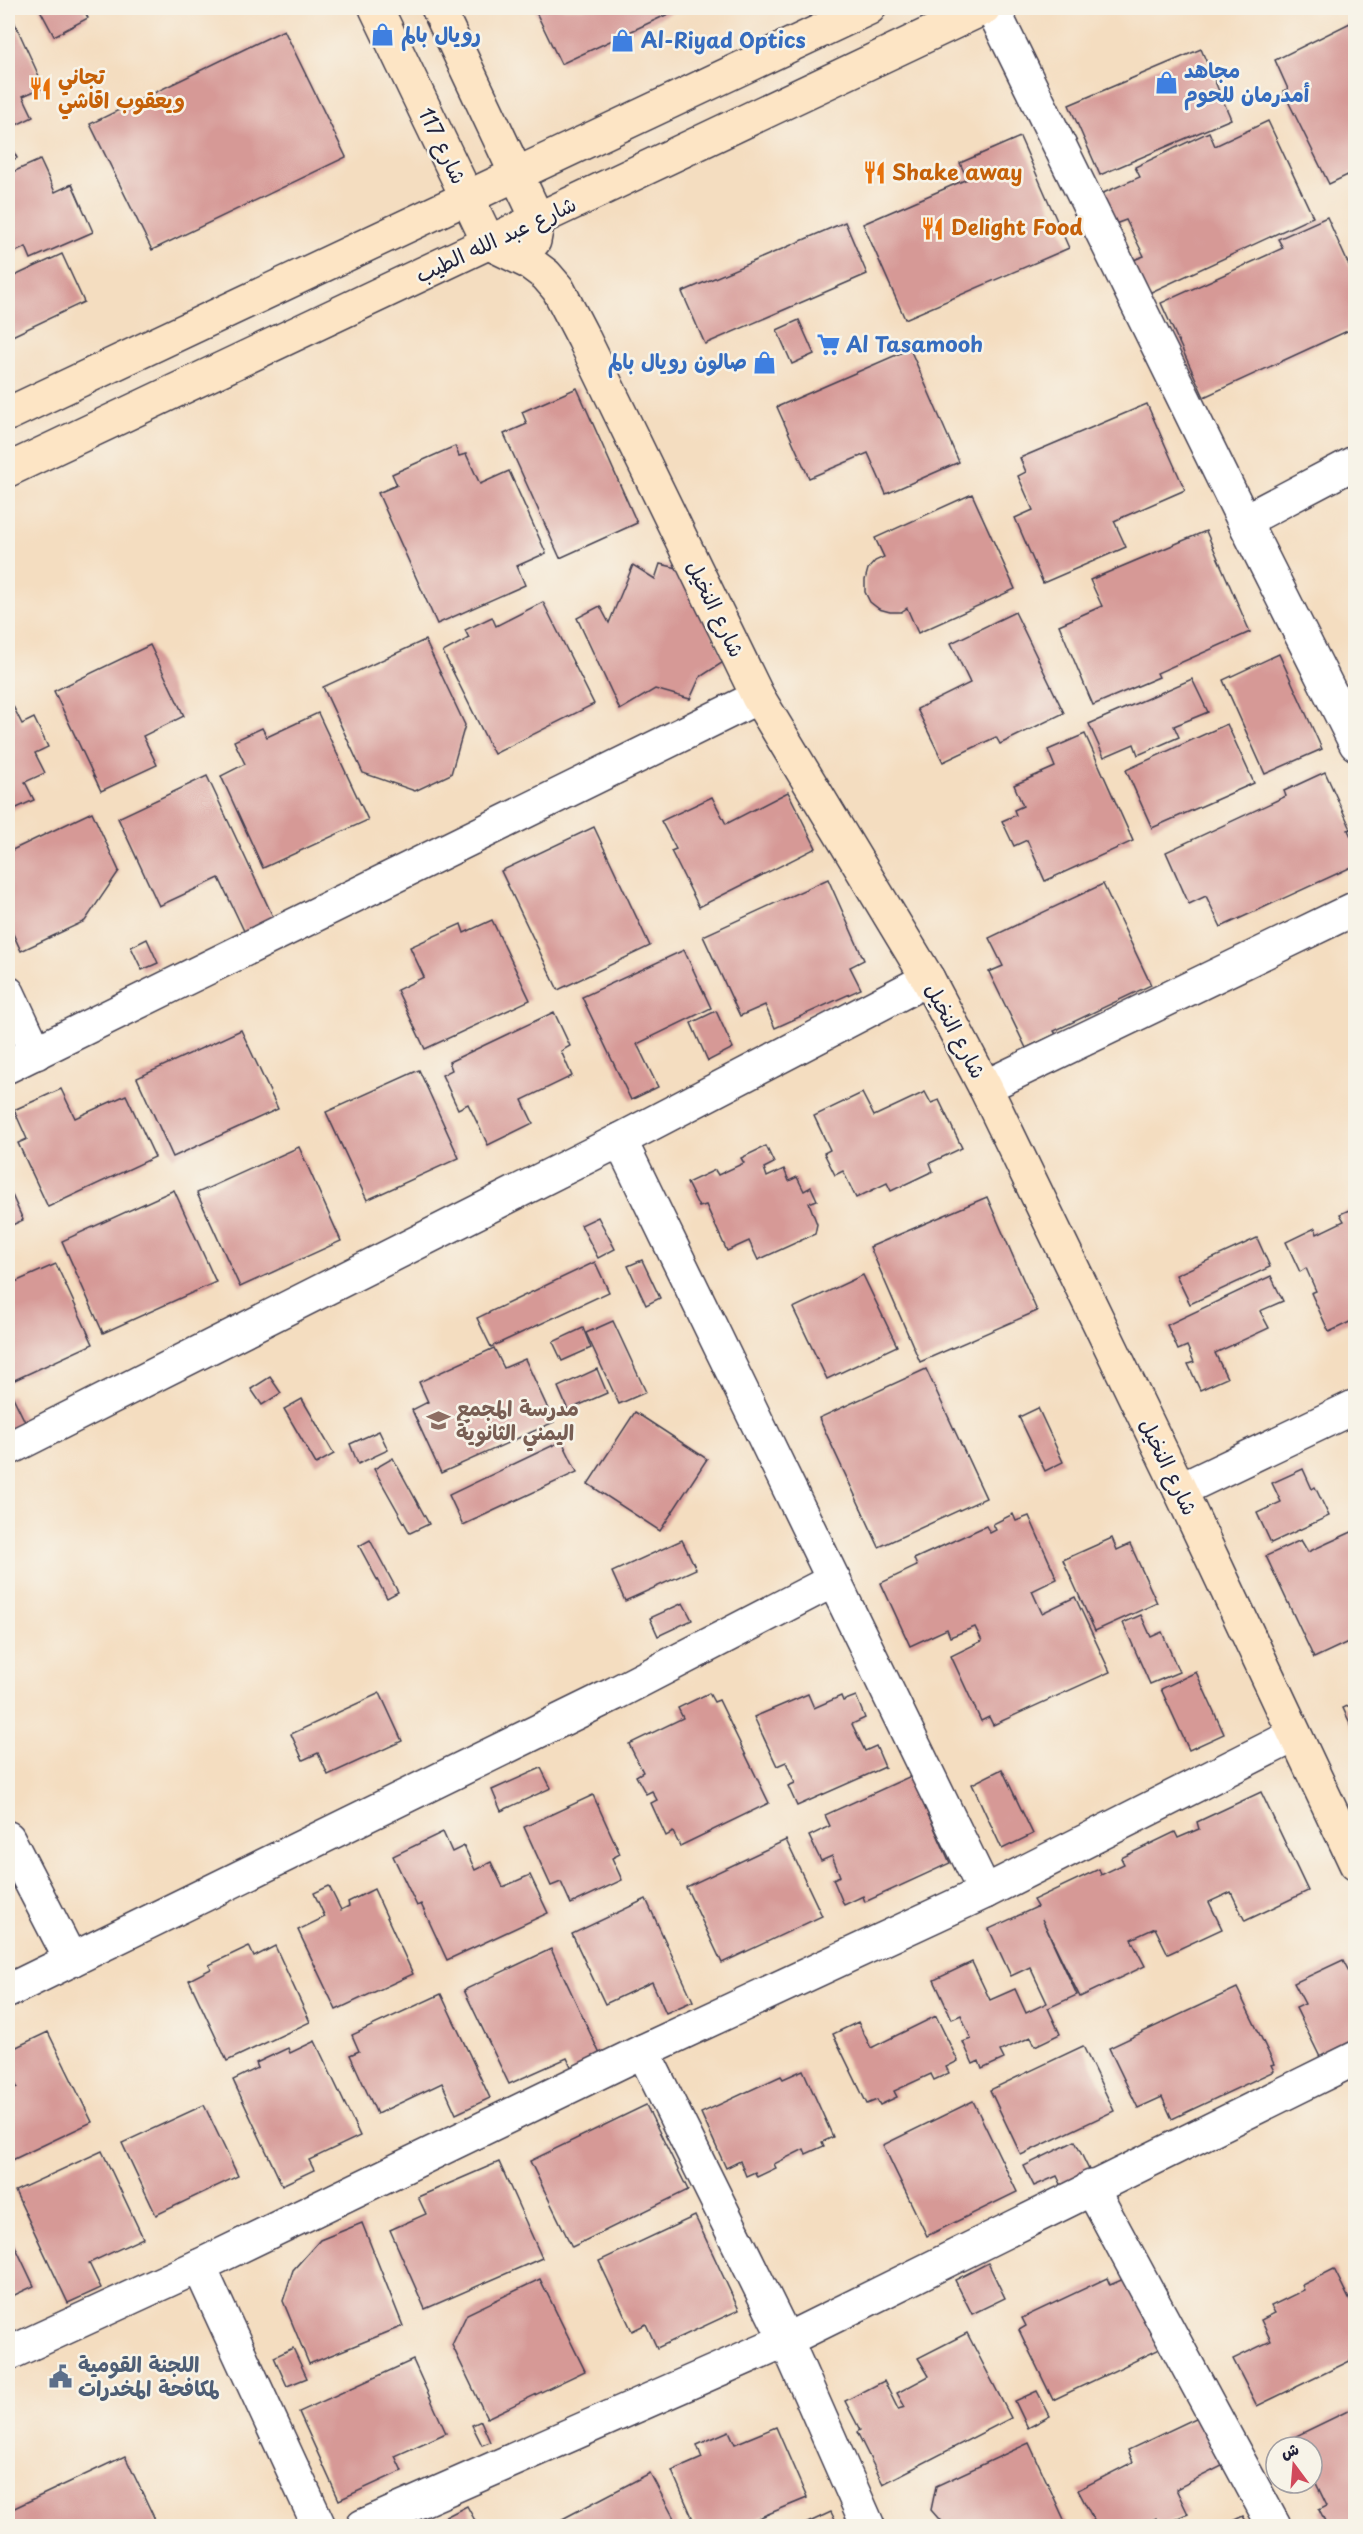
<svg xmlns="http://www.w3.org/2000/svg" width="1363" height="2534" viewBox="0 0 1363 2534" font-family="'Playpen Sans','Playpen Sans Arabic',sans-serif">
	<rect width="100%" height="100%" fill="#f7f3e8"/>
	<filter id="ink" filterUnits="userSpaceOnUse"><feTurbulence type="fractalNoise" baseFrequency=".0167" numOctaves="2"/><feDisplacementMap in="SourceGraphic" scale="12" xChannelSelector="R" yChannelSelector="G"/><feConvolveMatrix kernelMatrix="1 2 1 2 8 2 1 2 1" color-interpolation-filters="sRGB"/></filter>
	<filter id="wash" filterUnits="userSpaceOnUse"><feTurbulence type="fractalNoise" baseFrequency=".008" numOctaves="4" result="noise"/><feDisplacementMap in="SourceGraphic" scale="24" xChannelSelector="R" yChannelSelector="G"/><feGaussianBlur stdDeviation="1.35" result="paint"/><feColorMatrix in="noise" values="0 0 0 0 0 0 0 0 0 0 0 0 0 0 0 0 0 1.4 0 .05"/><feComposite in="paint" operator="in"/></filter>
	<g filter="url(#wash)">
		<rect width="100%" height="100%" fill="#f4ddc0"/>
		<g id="blocks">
			<g fill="#d69996">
				<polygon points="8,8 44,87 23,96 33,117 8,129"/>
				<polygon points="39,8 83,8 88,18 54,36"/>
				<polygon points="534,8 681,8 561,64"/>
				<polygon points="1350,23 1356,33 1356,171 1329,184 1283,91 1288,89 1275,60"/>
				<polygon points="284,30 346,157 152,250 90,124"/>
				<polygon points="1201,49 1231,119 1100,175 1069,105"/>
				<polygon points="1268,121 1313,217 1147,294 1131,261 1144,256 1126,220 1115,224 1101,194 1140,177 1135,167 1209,132 1215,146"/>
				<polygon points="1020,137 1069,248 905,319 863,224 967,179 960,163"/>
				<polygon points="10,145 17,158 8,162 8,146"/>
				<polygon points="40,160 55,192 72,184 93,232 31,259 26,247 8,255 8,174"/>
				<polygon points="1327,217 1356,281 1356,327 1204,397 1161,303 1283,248 1278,239"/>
				<polygon points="845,222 867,274 705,344 682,292"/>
				<polygon points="62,254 84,302 8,338 8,279"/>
				<polygon points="799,320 814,354 792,364 777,330"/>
				<polygon points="910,349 959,462 886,494 868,453 809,478 777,407"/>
				<polygon points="577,388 637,523 560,558 504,434 527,424 522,412"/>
				<polygon points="1147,404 1185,490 1114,521 1126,547 1043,583 1015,518 1033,510 1018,476 1026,472 1020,458"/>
				<polygon points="455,446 459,456 466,454 480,484 509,471 546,553 517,566 525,585 437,624 378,493 397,485 392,474"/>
				<polygon points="972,494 1015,589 918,633 907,608 901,612 890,612 879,609 870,602 865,592 865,580 868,569 875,561 884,557 875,538"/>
				<polygon points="1206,531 1250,632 1157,673 1159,677 1093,705 1059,625 1102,606 1090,580"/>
				<polygon points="660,564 682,569 725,661 700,677 690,699 655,689 620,710 577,618 600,606 609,623 633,565 655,579"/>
				<polygon points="543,602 594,704 494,754 443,652 469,638 465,630 492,617 496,626"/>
				<polygon points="1015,612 1064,713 1000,744 996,737 943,762 917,709 970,683 951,643"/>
				<polygon points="425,640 465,725 451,774 415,791 363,773 323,687"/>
				<polygon points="150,645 184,716 143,736 157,765 101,791 54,691"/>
				<polygon points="1279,654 1322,749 1265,774 1223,680"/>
				<polygon points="1192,679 1208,712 1174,726 1179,737 1138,755 1134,744 1104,757 1089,724"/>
				<polygon points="13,706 22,724 34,718 48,747 35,753 45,773 25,782 34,800 8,812 8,708"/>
				<polygon points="318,713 368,820 263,868 221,776 245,764 234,741 262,728 267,737"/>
				<polygon points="1227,724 1254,783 1152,828 1126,770"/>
				<polygon points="1085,734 1133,841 1045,881 1027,840 1014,846 1002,821 1016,815 1014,810 1023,806 1014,785 1055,767 1048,750"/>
				<polygon points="1325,772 1351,829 1348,830 1356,847 1356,865 1221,927 1206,896 1189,904 1166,852 1286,796 1284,791"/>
				<polygon points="207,776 274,919 245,933 219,878 159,906 118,818"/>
				<polygon points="788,792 816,848 699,907 671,851 676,849 661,821 712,797 726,824"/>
				<polygon points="92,812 119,871 85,921 21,951 8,923 8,852"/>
				<polygon points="594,827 650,946 558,990 501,871"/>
				<polygon points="828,879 864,960 850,967 861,989 775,1028 765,1005 740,1016 703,936"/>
				<polygon points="1103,884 1151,985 1054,1031 1056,1034 1026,1048 989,972 1003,966 989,938"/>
				<polygon points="492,920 530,1000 425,1049 397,990 424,977 410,947 461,924 464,933"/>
				<polygon points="147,939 158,963 142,970 131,947"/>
				<polygon points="684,950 711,1008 637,1044 658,1087 631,1100 582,997"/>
				<polygon points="716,1011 733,1048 708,1061 691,1023"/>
				<polygon points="554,1012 570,1046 561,1051 572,1076 522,1100 533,1123 488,1145 468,1104 458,1109 442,1075 452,1070 449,1062"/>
				<polygon points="241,1030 278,1109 173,1157 137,1078"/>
				<polygon points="419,1070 459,1158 367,1200 326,1112"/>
				<polygon points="61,1089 75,1118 126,1095 155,1157 48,1207 18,1143 27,1139 14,1110"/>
				<polygon points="925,1092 931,1103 939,1100 962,1148 930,1163 933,1171 891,1191 887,1183 856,1198 843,1171 835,1175 824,1153 830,1150 814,1116 862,1093 874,1116"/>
				<polygon points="766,1146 774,1163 764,1168 767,1177 784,1169 789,1181 797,1177 804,1191 811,1187 817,1200 809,1203 817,1224 815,1234 758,1260 749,1241 727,1251 706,1205 699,1207 687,1183 715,1170 718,1175 744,1163 741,1158"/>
				<polygon points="299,1147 341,1241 240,1287 197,1193"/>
				<polygon points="8,1186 23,1220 8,1227"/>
				<polygon points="174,1190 216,1282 103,1333 62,1241"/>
				<polygon points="987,1197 1037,1311 920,1362 870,1247"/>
				<polygon points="1356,1207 1356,1305 1354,1306 1356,1319 1329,1332 1311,1293 1316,1291 1306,1268 1300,1272 1286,1242 1315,1228 1317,1234 1344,1221 1340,1214"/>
				<polygon points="598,1217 615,1249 598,1258 581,1225"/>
				<polygon points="1257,1238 1270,1267 1190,1304 1176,1275"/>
				<polygon points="642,1260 660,1298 646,1305 628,1266"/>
				<polygon points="595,1262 609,1292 491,1347 477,1318"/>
				<polygon points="56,1264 93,1344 8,1383 8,1285"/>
				<polygon points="863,1275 897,1346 827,1379 793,1308"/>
				<polygon points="1271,1276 1283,1301 1260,1311 1269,1328 1215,1353 1227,1378 1200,1390 1188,1364 1194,1362 1187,1346 1178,1350 1167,1325"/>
				<polygon points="613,1321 646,1392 619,1404 586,1333"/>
				<polygon points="583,1328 591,1348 562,1361 553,1342"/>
				<polygon points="494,1348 504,1368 525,1359 554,1422 441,1473 412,1410 428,1402 419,1382"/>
				<polygon points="597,1369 607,1393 568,1410 558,1387"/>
				<polygon points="926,1369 986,1498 879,1547 819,1418"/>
				<polygon points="270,1377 281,1393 262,1405 251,1389"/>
				<polygon points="12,1395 29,1430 8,1440 8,1397"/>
				<polygon points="302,1399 334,1454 316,1464 284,1409"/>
				<polygon points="1038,1408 1063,1462 1045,1471 1019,1417"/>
				<polygon points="635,1412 707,1459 660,1531 588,1484"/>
				<polygon points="379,1431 388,1450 358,1464 350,1444"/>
				<polygon points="562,1441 577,1472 463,1525 449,1495"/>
				<polygon points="393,1458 429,1524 410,1533 374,1469"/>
				<polygon points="1303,1469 1312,1489 1315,1487 1329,1516 1271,1543 1257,1513 1281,1502 1272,1483"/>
				<polygon points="1013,1514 1016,1521 1029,1516 1057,1579 1032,1591 1042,1613 1075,1597 1110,1672 993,1725 989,1717 981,1721 951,1656 982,1641 975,1627 950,1637 947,1629 910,1646 881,1583 917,1566 914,1559 986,1526 990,1533 996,1530 993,1524"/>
				<polygon points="1356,1530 1356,1646 1351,1648 1348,1642 1314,1658 1266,1556 1301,1540 1308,1552"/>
				<polygon points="1112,1538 1117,1550 1130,1544 1157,1603 1095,1631 1063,1560"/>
				<polygon points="370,1540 398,1592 387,1598 359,1546"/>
				<polygon points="682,1540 696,1569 625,1601 612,1572"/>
				<polygon points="683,1603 692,1620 658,1636 650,1618"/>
				<polygon points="1141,1615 1151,1637 1162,1632 1179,1672 1150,1684 1123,1623"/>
				<polygon points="1196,1672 1224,1734 1189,1750 1161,1689"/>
				<polygon points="380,1693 402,1741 328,1775 318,1753 303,1760 291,1734"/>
				<polygon points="709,1693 714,1702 719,1700 769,1803 680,1846 673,1832 666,1836 651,1803 657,1800 652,1791 646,1794 636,1776 643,1772 629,1744 683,1718 678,1708"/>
				<polygon points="808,1694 814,1708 841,1696 843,1701 856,1696 865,1718 852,1724 865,1751 876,1746 885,1767 797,1806 788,1786 795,1783 786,1762 777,1766 754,1717"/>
				<polygon points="1356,1702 1356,1736 1343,1708"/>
				<polygon points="541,1768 551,1788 501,1811 492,1790"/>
				<polygon points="1002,1769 1033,1834 1002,1849 972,1784"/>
				<polygon points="911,1776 950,1863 865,1902 863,1896 844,1905 833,1879 840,1876 832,1856 821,1861 809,1836 830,1826 825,1815"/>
				<polygon points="1261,1792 1308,1891 1245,1921 1231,1892 1209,1902 1222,1929 1168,1954 1155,1928 1131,1939 1145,1966 1080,1997 1042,1919 1077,1995 1048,2008 1060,2034 1035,2046 1031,2037 1000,2051 1004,2059 982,2069 979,2061 973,2064 963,2042 971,2039 961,2015 952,2019 934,1980 972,1962 990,2000 1015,1989 1026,2013 1047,2003 1030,1967 1011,1976 989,1929 1037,1907 1033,1900 1099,1869 1101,1875 1124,1864 1121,1858 1175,1832 1178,1838 1199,1829 1197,1822"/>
				<polygon points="593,1795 620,1854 612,1858 622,1880 571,1904 561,1882 551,1886 524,1827"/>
				<polygon points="443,1832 452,1852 464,1846 475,1870 491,1862 503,1887 530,1875 548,1913 447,1960 421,1904 417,1906 393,1856"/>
				<polygon points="786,1840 822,1916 722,1963 686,1887"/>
				<polygon points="329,1886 341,1910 349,1906 348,1902 374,1889 413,1974 336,2010 298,1930 325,1917 314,1893"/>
				<polygon points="646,1899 693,2001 666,2013 652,1982 605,2004 572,1934"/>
				<polygon points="249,1946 254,1957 275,1946 310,2022 227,2061 189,1980 211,1969 209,1965"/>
				<polygon points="551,1949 605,2065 577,2079 567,2058 509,2084 464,1990"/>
				<polygon points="1343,1960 1356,1985 1356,2046 1331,2058 1329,2053 1320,2057 1296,2008 1305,2004 1294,1983"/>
				<polygon points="1237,1988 1274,2064 1271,2065 1274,2071 1172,2119 1162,2097 1138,2108 1109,2048"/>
				<polygon points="441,1994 490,2098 456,2114 442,2083 377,2114 350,2055 359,2051 352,2035"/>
				<polygon points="936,2016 958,2061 946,2067 949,2073 934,2080 931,2074 894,2091 897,2097 880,2105 877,2100 867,2104 833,2034 858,2022 871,2048"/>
				<polygon points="48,2032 92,2122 8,2162 8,2091 17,2087 8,2066 8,2051"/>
				<polygon points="315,2041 360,2136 309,2160 314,2170 282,2185 233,2080 258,2068 256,2063 288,2048 290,2053"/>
				<polygon points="1083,2046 1114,2111 1021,2155 990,2090"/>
				<polygon points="803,2070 833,2137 822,2142 824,2146 806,2154 804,2149 774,2164 776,2168 757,2177 755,2172 746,2176 740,2161 726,2168 701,2113 781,2076 783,2079"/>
				<polygon points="973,2101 1017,2192 927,2236 883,2145"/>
				<polygon points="204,2105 238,2176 156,2215 122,2143"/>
				<polygon points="646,2105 688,2190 572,2247 530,2161"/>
				<polygon points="1075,2141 1090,2172 1062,2186 1057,2176 1034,2186 1024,2166"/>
				<polygon points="102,2151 143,2238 89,2263 101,2288 68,2303 15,2191"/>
				<polygon points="499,2162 542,2258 425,2309 390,2230 426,2214 418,2197"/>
				<polygon points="695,2216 739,2310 657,2348 646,2324 632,2331 599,2261"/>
				<polygon points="362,2223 403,2326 309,2364 283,2301 293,2270 320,2240"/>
				<polygon points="8,2231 34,2286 8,2298"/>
				<polygon points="988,2263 1005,2298 972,2314 955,2280"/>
				<polygon points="1334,2269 1356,2313 1356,2358 1257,2406 1233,2359 1271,2341 1261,2320 1275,2313 1271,2306 1304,2290 1302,2285"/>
				<polygon points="1107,2278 1110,2285 1126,2278 1160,2349 1053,2400 1019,2330 1026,2326 1022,2318"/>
				<polygon points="540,2279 585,2371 487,2418 452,2345 467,2314"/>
				<polygon points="967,2333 1011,2418 883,2484 857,2432 860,2430 845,2401 884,2381 898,2409 905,2407 897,2393 929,2376 918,2358"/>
				<polygon points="293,2348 307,2378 287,2386 274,2357"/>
				<polygon points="413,2360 446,2433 395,2456 402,2471 339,2500 299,2412"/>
				<polygon points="1037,2391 1050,2416 1028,2428 1015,2401"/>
				<polygon points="1356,2407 1356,2526 1327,2526 1319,2510 1327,2506 1312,2475 1312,2447 1298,2447 1294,2437"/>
				<polygon points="1198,2417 1222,2466 1176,2489 1188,2514 1160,2526 1156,2518 1142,2526 1097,2526 1078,2490 1133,2462 1128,2450"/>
				<polygon points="481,2421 490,2442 482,2445 472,2425"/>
				<polygon points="776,2427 807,2498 739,2526 696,2526 672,2471 702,2458 697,2445 729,2431 735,2444"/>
				<polygon points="1029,2443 1067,2526 945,2526 931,2510 936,2486"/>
				<polygon points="125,2456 158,2526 13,2526 8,2511"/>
				<polygon points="650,2473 678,2526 549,2526"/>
				<polygon points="467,2506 478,2526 428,2526"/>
				<polygon points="831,2512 838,2526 801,2526"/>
				<polygon points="1243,2516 1249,2526 1222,2526"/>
			</g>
		</g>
	</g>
	<g filter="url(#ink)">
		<use href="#blocks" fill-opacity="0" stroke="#423e4f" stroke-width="1.5"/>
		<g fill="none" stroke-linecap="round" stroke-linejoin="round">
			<defs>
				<g id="street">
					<polyline points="992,8 1244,521 1356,744"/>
					<polyline points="1244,521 1356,462"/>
					<polyline points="8,993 36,1053"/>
					<polyline points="8,1066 758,697"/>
					<polyline points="985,1087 1356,908"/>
					<polyline points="620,1140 985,1892"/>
					<polyline points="8,1449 620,1140 928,979"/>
					<polyline points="1180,1490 1356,1406"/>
					<polyline points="8,1838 71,1960"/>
					<polyline points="8,1991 614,1694 834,1580"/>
					<polyline points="643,2051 786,2340 868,2526"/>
					<polyline points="1091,2187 1274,2526"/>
					<polyline points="199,2266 319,2526"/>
					<polyline points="8,2354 199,2266 643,2051 985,1892 1293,1736"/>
					<polyline points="363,2526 786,2340 1356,2058"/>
				</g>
				<g id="secondary">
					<polyline points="376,8 489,243 530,263 546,275 558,289 584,339 758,697 928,979 985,1087 1180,1490 1356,1864"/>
					<polyline points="438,8 538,220 534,241"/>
					<polyline points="8,414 869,8"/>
					<polyline points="8,470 984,8"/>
				</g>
			</defs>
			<use href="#street" stroke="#423e4f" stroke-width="36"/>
			<use href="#secondary" stroke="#423e4f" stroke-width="36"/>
			<use href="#street" stroke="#fff" stroke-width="33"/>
			<use href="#secondary" stroke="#fde5c5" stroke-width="33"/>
		</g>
	</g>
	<defs>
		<symbol id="shop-bare" viewBox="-9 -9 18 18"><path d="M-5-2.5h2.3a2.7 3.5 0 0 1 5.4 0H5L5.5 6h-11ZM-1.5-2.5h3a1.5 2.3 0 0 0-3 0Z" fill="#3f7fe0" stroke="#f7f3e8" stroke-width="2.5" paint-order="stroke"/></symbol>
		<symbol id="restaurant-bare" viewBox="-9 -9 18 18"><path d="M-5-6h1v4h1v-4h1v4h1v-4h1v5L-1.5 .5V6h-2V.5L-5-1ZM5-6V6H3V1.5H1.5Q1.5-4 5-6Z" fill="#e8710a" stroke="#f7f3e8" stroke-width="2.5" paint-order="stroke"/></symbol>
		<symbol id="supermarket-bare" viewBox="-9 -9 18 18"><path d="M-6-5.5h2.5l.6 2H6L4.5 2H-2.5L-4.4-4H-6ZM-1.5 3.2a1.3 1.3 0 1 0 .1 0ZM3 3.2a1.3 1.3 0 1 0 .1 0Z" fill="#3f7fe0" stroke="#f7f3e8" stroke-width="2.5" paint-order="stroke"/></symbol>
		<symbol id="school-bare" viewBox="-9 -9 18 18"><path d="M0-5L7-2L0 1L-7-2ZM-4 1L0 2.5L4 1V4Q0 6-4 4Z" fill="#8d6e63" stroke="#f7f3e8" stroke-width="2.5" paint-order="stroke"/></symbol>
		<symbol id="civic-bare" viewBox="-9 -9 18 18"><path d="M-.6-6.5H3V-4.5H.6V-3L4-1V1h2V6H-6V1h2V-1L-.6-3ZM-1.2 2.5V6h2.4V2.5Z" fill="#5c6f8a" stroke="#f7f3e8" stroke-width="2.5" paint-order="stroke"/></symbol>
	</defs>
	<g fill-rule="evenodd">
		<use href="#shop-bare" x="366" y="18" width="33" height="33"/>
		<use href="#shop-bare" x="606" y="24" width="33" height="33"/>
		<use href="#shop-bare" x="1150" y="66" width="33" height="33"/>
		<use href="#restaurant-bare" x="24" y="72" width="33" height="33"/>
		<use href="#restaurant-bare" x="858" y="156" width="33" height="33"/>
		<use href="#restaurant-bare" x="916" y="212" width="33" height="33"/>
		<use href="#supermarket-bare" x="812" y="328" width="33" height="33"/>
		<use href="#shop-bare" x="748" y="346" width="33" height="33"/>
		<use href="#school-bare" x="422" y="1404" width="33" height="33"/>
		<use href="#civic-bare" x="44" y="2360" width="33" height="33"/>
	</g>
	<g text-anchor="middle" stroke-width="5" stroke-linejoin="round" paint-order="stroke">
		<g font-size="21" font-weight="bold" fill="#366cbe" stroke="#f7f3e8" text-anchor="start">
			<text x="401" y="42">رويال بالم</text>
			<text x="641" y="48">Al-Riyad Optics</text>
			<text x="1184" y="78">مجاهد<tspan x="1184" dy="24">أمدرمان للحوم</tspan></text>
			<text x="846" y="352">Al Tasamooh</text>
			<text x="747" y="369" text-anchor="end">صالون رويال بالم</text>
		</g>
		<g font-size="21" font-weight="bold" fill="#c56008" stroke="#f7f3e8" text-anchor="start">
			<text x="58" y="84">تجاني<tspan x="58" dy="24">ويعقوب اقاشي</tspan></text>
			<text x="892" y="180">Shake away</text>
			<text x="951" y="235">Delight Food</text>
		</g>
		<g font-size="21" fill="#22223b" stroke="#f7f3e8">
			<text transform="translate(442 146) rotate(64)" y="7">شارع 117</text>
			<text transform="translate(496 240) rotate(-25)" y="7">شارع عبد الله الطيب</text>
			<text transform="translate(715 609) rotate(64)" y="7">شارع النخيل</text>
			<text transform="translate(955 1031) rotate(62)" y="7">شارع النخيل</text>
			<text transform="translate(1168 1467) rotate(64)" y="7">شارع النخيل</text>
		</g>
		<g font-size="21" font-weight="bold" fill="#785e54" stroke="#f7f3e8" text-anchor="start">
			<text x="456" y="1416">مدرسة المجمع<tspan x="456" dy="24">اليمني الثانوية</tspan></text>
		</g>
		<g font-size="21" font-weight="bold" fill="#4e5e75" stroke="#f7f3e8" text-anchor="start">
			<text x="78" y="2372">اللجنة القومية<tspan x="78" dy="24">لمكافحة المخدرات</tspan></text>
		</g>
	</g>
	<rect width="1363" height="2534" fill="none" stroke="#f7f3e8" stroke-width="30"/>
	<g transform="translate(1294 2465) rotate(344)"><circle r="28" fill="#f7f3e8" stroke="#a29fa3" stroke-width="1.5"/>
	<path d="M0-4.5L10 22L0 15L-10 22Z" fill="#d1495b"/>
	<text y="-9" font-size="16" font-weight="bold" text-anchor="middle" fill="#22223b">ش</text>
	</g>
</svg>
